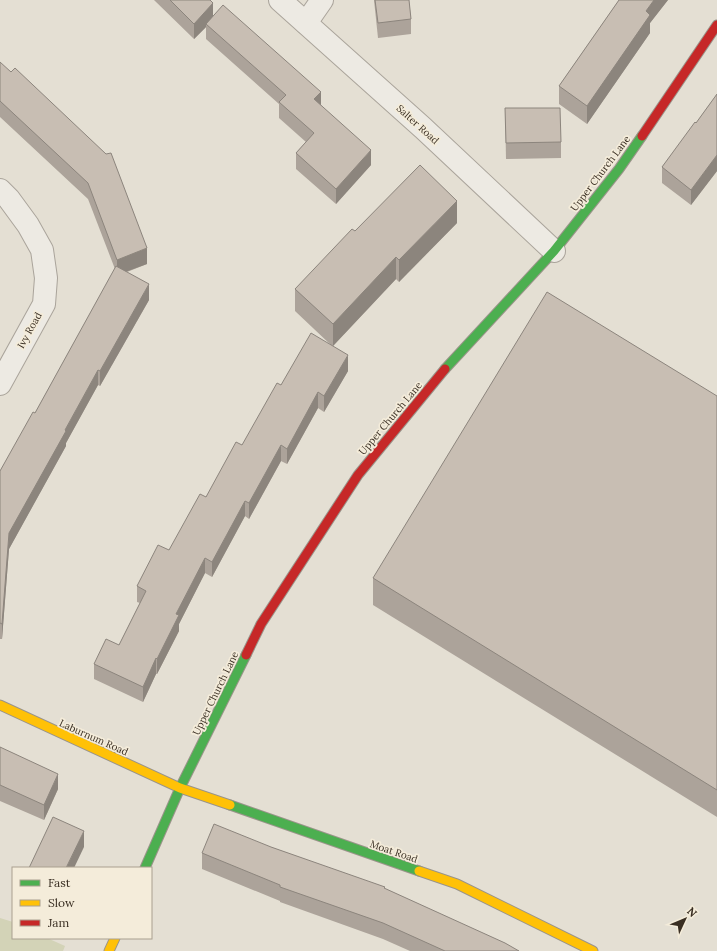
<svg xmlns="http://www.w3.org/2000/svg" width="717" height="951" viewBox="0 0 717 951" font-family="Lora,serif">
	<rect width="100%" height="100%" fill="#e4dfd3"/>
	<polygon fill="#d3d3b7" points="0,918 13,922 13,938 47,938 65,946 63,951 0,951"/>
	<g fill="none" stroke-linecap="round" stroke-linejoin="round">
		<defs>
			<g id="street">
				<polyline points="280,0 423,128 554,251"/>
				<polyline points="306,23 322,0"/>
				<polyline points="0,190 9,199 28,225 42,250 46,278 44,304 0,384"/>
			</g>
			<g id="fast">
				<polyline points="445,369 554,251 619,169 642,136"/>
				<polyline points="230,805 419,871"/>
				<polyline points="145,868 180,788 246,655"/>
			</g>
			<g id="slow">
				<polyline points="0,705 180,788 230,805"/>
				<polyline points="419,871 457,884 593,951"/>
				<polyline points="109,951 115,938"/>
			</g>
			<g id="jam">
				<polyline points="642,136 717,25"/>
				<polyline points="246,655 261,624 358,475 445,369"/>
			</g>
		</defs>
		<use href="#street" stroke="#aaa49b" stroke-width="24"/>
		<use href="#fast" stroke="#9a948a" stroke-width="11"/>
		<use href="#slow" stroke="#9a948a" stroke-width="11"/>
		<use href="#jam" stroke="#9a948a" stroke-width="11"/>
		<use href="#street" stroke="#edeae3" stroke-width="22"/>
		<use href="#fast" stroke="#4caf50" stroke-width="9"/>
		<use href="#slow" stroke="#ffc107" stroke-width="9"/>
		<use href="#jam" stroke="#c62828" stroke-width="9"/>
	</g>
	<g fill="#aca39a">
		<polygon points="154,0 210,0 213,15 321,105 371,165 336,204 296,169 296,153 306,142 279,118 279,104 206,39 206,27 194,39"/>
		<polygon points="374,0 409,0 411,19 411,34 378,38"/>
		<polygon points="619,0 668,0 650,23 650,33 587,124 559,104 559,86"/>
		<polygon points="0,62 147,264 127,272 149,300 100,386 98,385 66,443 66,446 9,549 2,639 0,639 0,471 35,413 115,269 88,199 0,117"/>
		<polygon points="717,94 717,171 691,205 662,183 662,167 696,123"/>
		<polygon points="505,108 561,142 561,158 506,159"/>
		<polygon points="457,223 399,282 396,279 333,346 348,371 324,412 318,408 287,464 281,461 249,519 245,516 212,577 205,573 179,624 179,631 157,674 156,674 143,702 94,679 94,664 119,645 140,603 137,602 137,586 169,550 242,445 281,385 332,346 295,311 295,289 355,231"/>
		<polygon points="717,396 717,817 373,605 373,578"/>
		<polygon points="0,747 58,789 44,820 0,801"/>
		<polygon points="271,847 385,889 519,951 410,951 383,939 280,902 280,901 202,869 202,853"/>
	</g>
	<g fill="#8c857d">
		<polygon points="654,0 668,0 650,23 650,33 587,124 587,106 646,11"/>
		<polygon points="213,3 213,19 206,24 206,27 194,39 194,24"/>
		<polygon points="321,92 321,107 314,99"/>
		<polygon points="371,150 371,165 336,204 336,189"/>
		<polygon points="717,155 717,171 691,205 691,190"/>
		<polygon points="457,201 457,223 399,282 399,260"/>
		<polygon points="147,248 147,264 117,275 117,260"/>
		<polygon points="396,257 396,279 333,346 333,324"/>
		<polygon points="149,284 149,300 100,386 100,371"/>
		<polygon points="348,355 348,371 324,412 324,396"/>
		<polygon points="98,370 98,385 66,443 66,446 9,549 2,639 2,624 9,533"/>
		<polygon points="318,392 318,408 287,464 287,449"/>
		<polygon points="281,445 281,461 249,519 249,503"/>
		<polygon points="245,501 245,516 212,577 212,562"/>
		<polygon points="205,558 205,573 179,624 179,631 157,674 157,659 176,614"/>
		<polygon points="156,658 156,674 143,702 143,687"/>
		<polygon points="58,774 58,789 44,820 44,805"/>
		<polygon points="84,831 84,847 74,868 66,868"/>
	</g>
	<g fill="#c8beb3" stroke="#8c857d">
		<polygon points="170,0 210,0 213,3 194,24"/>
		<polygon points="375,0 409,0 411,19 378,23"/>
		<polygon points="619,0 654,0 646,11 650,15 587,106 559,86"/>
		<polygon points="223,5 321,92 314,99 371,150 336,189 296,153 314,133 279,102 286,95 206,24"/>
		<polygon points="0,62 11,72 15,68 106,154 111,153 147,248 117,260 88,183 0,101"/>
		<polygon points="717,94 717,155 691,190 662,167 695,122 696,123"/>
		<polygon points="505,108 560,108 561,142 506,143"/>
		<polygon points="420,165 457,201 399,260 396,257 333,324 295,289 352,229 355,231"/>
		<polygon points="116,266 149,284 100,371 98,370 65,430 66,431 9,533 2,624 0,623 0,471 33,412 35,413"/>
		<polygon points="547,292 717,396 717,790 373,578"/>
		<polygon points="311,333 348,355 324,396 318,392 287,449 281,445 249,503 245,501 212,562 205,558 176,614 179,615 157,659 156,658 143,687 94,664 106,639 119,645 146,591 137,586 158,545 169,550 200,494 206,497 236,442 242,445 277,383 281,385"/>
		<polygon points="0,747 58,774 44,805 0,785"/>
		<polygon points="53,817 84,831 66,868 29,868"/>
		<polygon points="214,824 271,847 385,887 384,888 505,943 519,951 445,951 383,923 280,887 280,885 202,853"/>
	</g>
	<g text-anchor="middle" stroke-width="3.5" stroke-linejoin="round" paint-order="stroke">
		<g font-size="10" fill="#392e22" stroke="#f4ecda">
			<text transform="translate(418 124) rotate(42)" y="4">Salter Road</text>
			<text transform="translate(600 173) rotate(-53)" y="4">Upper Church Lane</text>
			<text transform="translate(29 330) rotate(-61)" y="4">Ivy Road</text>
			<text transform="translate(390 418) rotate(-50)" y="4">Upper Church Lane</text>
			<text transform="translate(215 693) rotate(-64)" y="4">Upper Church Lane</text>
			<text transform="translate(94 737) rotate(24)" y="4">Laburnum Road</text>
			<text transform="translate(394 851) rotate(19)" y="4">Moat Road</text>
		</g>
	</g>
	<rect x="12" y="867" width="140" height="72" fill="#f4ecda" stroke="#a9a090"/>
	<rect x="20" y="880" width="20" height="6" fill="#4caf50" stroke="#a9a090"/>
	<text x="48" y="887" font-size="12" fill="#392e22">Fast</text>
	<rect x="20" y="900" width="20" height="6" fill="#ffc107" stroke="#a9a090"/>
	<text x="48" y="907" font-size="12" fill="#392e22">Slow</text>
	<rect x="20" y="920" width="20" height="6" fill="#c62828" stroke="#a9a090"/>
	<text x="48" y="927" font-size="12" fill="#392e22">Jam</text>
	<g transform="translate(685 919) rotate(46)" stroke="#f4ecda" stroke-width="3" paint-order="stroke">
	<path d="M0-3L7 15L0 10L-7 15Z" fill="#392e22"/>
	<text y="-6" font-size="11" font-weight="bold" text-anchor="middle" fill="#392e22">N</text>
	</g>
</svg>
